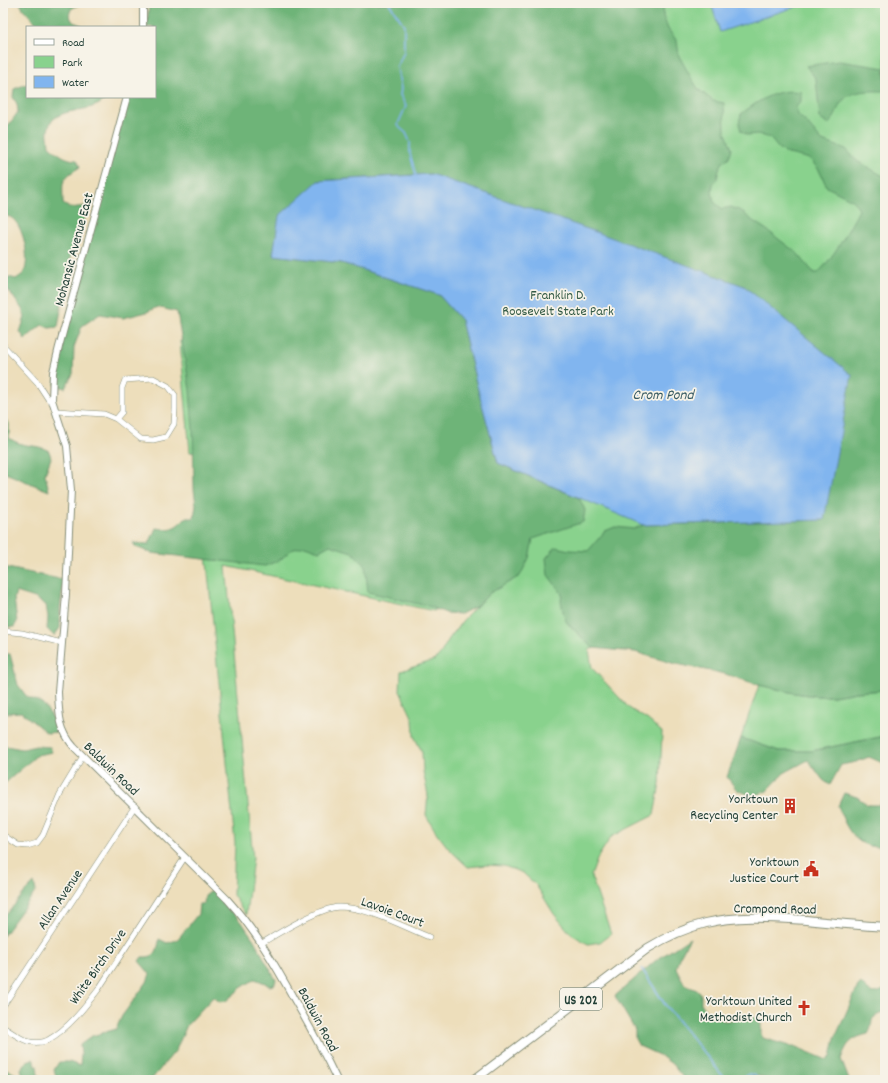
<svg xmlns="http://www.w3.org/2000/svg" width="888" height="1083" viewBox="0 0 888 1083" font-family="Dekko,sans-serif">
	<rect width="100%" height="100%" fill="#f7f3e8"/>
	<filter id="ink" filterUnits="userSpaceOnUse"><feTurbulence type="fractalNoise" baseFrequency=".025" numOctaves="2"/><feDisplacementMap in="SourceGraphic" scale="8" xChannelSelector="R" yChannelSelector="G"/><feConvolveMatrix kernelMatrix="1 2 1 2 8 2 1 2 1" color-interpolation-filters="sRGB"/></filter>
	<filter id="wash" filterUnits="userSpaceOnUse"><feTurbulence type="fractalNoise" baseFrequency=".012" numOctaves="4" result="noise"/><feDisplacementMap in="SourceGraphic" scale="16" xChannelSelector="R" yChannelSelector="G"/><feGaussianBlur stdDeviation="0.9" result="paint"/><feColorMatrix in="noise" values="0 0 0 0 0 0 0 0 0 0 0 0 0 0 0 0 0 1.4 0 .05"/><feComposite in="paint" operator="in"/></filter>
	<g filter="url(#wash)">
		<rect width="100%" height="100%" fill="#eddebb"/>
		<g fill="#89d28d" stroke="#548860">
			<polygon points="151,3 885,3 885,621 602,645 589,650 592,668 629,708 648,720 662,732 660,784 654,815 611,837 598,857 591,876 611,934 600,942 588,944 571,934 554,914 536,885 523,873 504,866 487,865 468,867 449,849 436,832 426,815 428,795 423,771 422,752 414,736 413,719 400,691 401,671 435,660 441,653 449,639 463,620 490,593 447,580 434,611 226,566 253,858 246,915 233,895 235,843 196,453 190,452 180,341 186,340 155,97 155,27"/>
			<polygon points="759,685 794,693 817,696 834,696 856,692 885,690 885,736 811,751 779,751 741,738"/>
		</g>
		<g fill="#6eb478" stroke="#467856">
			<polygon points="20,3 82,3 71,9 69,15 73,22 81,25 82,27 40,27 23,9"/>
			<path d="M149,3h515l-1,13 5,13 9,12 2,15 11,20 9,14 14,11 11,2 1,28 7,18 -3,8 -6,5 -4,7 -2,10 -4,5 -1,8 2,10 8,7 9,-2 10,4 12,10 14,9 31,24 16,19h4c17,-18 29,-40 41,-63l-5,-9 -27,-14 -8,-17 -9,-11 -21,-5 -10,-5 -9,-11 -12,-4 -11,1 -6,-4 -2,-8 2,-9c19,-14 35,-26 60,-22v9l-5,6 2,8 8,7 16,19 24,8 11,12 28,16v513l-29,2 -22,4h-17l-23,-3 -35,-8 -34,-11 -53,-11 -37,-11 -42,-4 -26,-25 -3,-7 -3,-15 1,-7 -14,-19 -2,-17 10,-11 13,3 19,1 17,-20 10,-4 19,2 9,-4 181,-5 -393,-346 -113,7 -45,74 69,8 97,32 22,25 16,66 21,77 81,35 6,12 -2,12 -50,17 -4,19 -9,18 -30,17 -15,14 -14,7 -15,-1 -15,-6 -63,-15 -3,-27 -13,-13 -22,-7 -11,6 -14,-5 -14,4 -11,10 -15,6 -114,-13 -15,-6 -3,-4 16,1 7,-16c14,2 19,1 29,-10h9l2,-13 -2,-16 -1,-60 -3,-39 -13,-78 -20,-5 -10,5 -24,6 -23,-4 -18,12 -8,21 -1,27 -8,14 -10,-3 2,-18 7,-31 64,-239h27v-70h-8z"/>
			<path d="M839,61l46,7v23c-16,0 -37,-2 -46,15 -3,7 -4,13 -11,18l-8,-5 -4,-40 -10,-13z"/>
			<path d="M27,84v13h80c-14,20 -54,6 -59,33 -1,5 1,11 1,16 9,7 16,14 28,14l3,7c-21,13 -17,14 -17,37l7,4 16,-2v8l-17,47 -11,66 -9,1 -7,-3 -17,14 -5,-7 5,-15 -3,-8 -18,-25 4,-7 8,2c2,-2 5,-3 7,-5 8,-12 1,-45 -9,-54 -2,-3 -7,-4 -11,-5v-89h5l10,-14 -1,-8 -4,-7 1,-8z"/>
			<path d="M3,417l6,6v15c16,11 27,5 40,13l2,7 -6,16 4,17 -46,-19z"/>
			<polygon points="3,567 64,580 60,607 60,628 54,636 47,629 48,617 46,605 35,598 16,592 14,598 17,622 14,627 8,627 3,605"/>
			<polygon points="3,654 10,654 18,685 27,697 42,703 51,715 57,732 47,733 21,712 6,713 3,721"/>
			<polygon points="885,736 885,764 869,757 856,762 841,765 830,785 823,780 808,760 784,773 767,791 753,796 737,790 727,777 741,738 779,751 811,751"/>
			<polygon points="3,740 6,746 22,749 36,746 50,747 52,752 37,755 3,785"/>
			<path d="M844,793l13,4 11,8h11l6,-9v50c-28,5 -39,-17 -47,-40z"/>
			<polygon points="34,883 36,891 3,936 3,916 8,913 24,893"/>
			<path d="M213,890l28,31 13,19 22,40 -2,5 -5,1 -4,-3 -10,-4 -14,9 -15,13 -6,1 -7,-5 -26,28 -11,25 -25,30h-94l-3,-10 5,-8h10l11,4 1,-12 -1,-9 12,-9 24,-7 6,-13 25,-34 3,-8 -11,-13 3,-4c13,1 16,-5 17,-18l8,4 10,-3 21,-26 1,-10h5l1,-8z"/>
			<path d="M690,938l-11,20 -3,10 9,17 12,5 4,4v10l8,11 16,6 27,-4 4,1 5,6v10l2,4 26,8h5l33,14 4,-3 4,-19 23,-52 3,-3c9,10 12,13 24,6v23c-20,7 -9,9 -17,22 -17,4 -21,9 -27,25l8,21h-81l-9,-4 -9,1 -2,3h-63l-13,-16 -11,-8 -22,-10 -4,-7v-9l-20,-34 40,-35z"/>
			<polygon points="33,1059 37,1066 38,1075 45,1080 3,1080 3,1067 24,1079 21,1069 27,1061"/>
		</g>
		<g fill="#81b5ef" stroke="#507992">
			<polygon points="711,3 801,3 801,5 720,32"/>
			<polygon points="431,174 599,233 744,286 852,375 824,520 643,525 498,463 477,386 461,320 439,295 342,263 273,255 279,216 318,181"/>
		</g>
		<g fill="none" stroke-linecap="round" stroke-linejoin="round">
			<g stroke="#81b5ef" stroke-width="1.5">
				<polyline points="389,3 404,25 404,52 397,67 401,89 400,95 406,106 398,124 400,128 406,133 410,142 410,154 416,175"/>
				<polyline points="642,969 666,1006 722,1075 724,1080"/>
				<polyline points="741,1080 749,1074 754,1075 760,1080"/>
			</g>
		</g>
	</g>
	<g filter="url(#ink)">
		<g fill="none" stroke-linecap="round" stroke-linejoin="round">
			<defs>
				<g id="minor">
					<polyline points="3,12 5,3"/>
					<polyline points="3,345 37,382 48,399 53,403"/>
					<polyline points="56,411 104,414 116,419 141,439 153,440 166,437 174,424 175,409 175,395 168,386 153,378 125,380 122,388 122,412 116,419"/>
					<polyline points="3,631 22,633 62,643"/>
					<polyline points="3,835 18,845 27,846 37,843 43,835 60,794 83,756"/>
					<path d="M262,943c18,-11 57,-35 77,-36 28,0 65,20 90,30"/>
					<polyline points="3,1006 135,806"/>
					<path d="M3,1027c8,5 16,11 24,14 6,2 16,2 21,-1 20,-11 37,-33 50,-50l87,-133"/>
				</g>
				<g id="tertiary">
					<polyline points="143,3 143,27"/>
					<path d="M127,97l-68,250 -6,25 -1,28 15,46 4,44 -5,104 -8,98c1,22 1,38 16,55l153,152c28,31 48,65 68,102 15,26 29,52 42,79"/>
				</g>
				<path id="trunk" d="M474,1080l174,-132c18,-11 38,-20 58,-25 33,-8 67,-5 100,-3 26,3 53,5 79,7"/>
			</defs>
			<use href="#minor" stroke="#868e78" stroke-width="6"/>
			<use href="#tertiary" stroke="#868e78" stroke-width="8"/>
			<use href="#trunk" stroke="#868e78" stroke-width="10"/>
			<use href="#minor" stroke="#fff" stroke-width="5"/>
			<use href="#tertiary" stroke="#fff" stroke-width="6"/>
			<use href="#trunk" stroke="#fff" stroke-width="8"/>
		</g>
	</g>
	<defs>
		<symbol id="building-bare" viewBox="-9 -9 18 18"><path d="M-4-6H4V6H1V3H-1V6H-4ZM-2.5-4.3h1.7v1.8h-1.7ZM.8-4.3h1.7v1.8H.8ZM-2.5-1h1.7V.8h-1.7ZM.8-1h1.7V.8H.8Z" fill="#c8321e" stroke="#f7f3e8" stroke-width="2.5" paint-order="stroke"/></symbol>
		<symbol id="civic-bare" viewBox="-9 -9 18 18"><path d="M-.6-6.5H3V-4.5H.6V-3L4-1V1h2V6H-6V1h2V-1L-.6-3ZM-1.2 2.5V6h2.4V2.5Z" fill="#c8321e" stroke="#f7f3e8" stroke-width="2.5" paint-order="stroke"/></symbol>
		<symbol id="church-bare" viewBox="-9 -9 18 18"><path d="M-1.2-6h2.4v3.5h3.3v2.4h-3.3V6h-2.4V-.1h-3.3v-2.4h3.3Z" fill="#c8321e" stroke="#f7f3e8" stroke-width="2.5" paint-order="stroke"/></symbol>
	</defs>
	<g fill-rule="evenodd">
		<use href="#building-bare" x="779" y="795" width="22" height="22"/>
		<use href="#civic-bare" x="800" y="858" width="22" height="22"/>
		<use href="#church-bare" x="793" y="997" width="22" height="22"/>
	</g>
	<g text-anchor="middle" stroke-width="3.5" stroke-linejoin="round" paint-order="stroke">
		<rect fill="#f7f3e8" stroke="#60746a" stroke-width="1" x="560" y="988" width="42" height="22" rx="3"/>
		<g font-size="13" font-weight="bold" fill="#1f3d34">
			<text x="581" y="1004">US 202</text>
		</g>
		<g font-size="14" fill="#1f3d34" stroke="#f7f3e8">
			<text transform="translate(73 249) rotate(-75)" y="5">Mohansic Avenue East</text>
			<text transform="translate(112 768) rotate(44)" y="5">Baldwin Road</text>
			<text transform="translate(59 899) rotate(-56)" y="5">Allan Avenue</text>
			<text transform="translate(775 908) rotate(1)" y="5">Crompond Road</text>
			<text transform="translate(393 911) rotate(20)" y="5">Lavoie Court</text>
			<text transform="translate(97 966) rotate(-55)" y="5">White Birch Drive</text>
			<text transform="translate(319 1019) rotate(62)" y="5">Baldwin Road</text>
		</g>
		<g font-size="14" fill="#345b46" stroke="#f7f3e8">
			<text x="558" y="299">Franklin D.<tspan x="558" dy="16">Roosevelt State Park</tspan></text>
		</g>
		<g font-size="14" fill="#1f3d34" stroke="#f7f3e8" text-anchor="end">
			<text x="778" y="803">Yorktown<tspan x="778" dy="16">Recycling Center</tspan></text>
			<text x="799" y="866">Yorktown<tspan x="799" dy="16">Justice Court</tspan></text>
			<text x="792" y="1005">Yorktown United<tspan x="792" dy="16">Methodist Church</tspan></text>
		</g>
		<g font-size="15" font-style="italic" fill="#385b63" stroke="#f7f3e8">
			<text x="663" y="399">Crom Pond</text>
		</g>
	</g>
	<rect width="888" height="1083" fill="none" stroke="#f7f3e8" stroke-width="16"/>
	<rect x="26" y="26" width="130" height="72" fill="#f7f3e8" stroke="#a1aaa0"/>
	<rect x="34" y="39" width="20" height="6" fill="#ffffff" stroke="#a1aaa0"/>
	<text x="62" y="46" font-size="12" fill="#1f3d34">Road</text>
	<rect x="34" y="56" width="20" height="12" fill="#89d28d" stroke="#a1aaa0"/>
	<text x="62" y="66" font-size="12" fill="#1f3d34">Park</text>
	<rect x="34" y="76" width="20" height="12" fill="#81b5ef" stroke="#a1aaa0"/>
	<text x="62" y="86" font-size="12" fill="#1f3d34">Water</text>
</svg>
